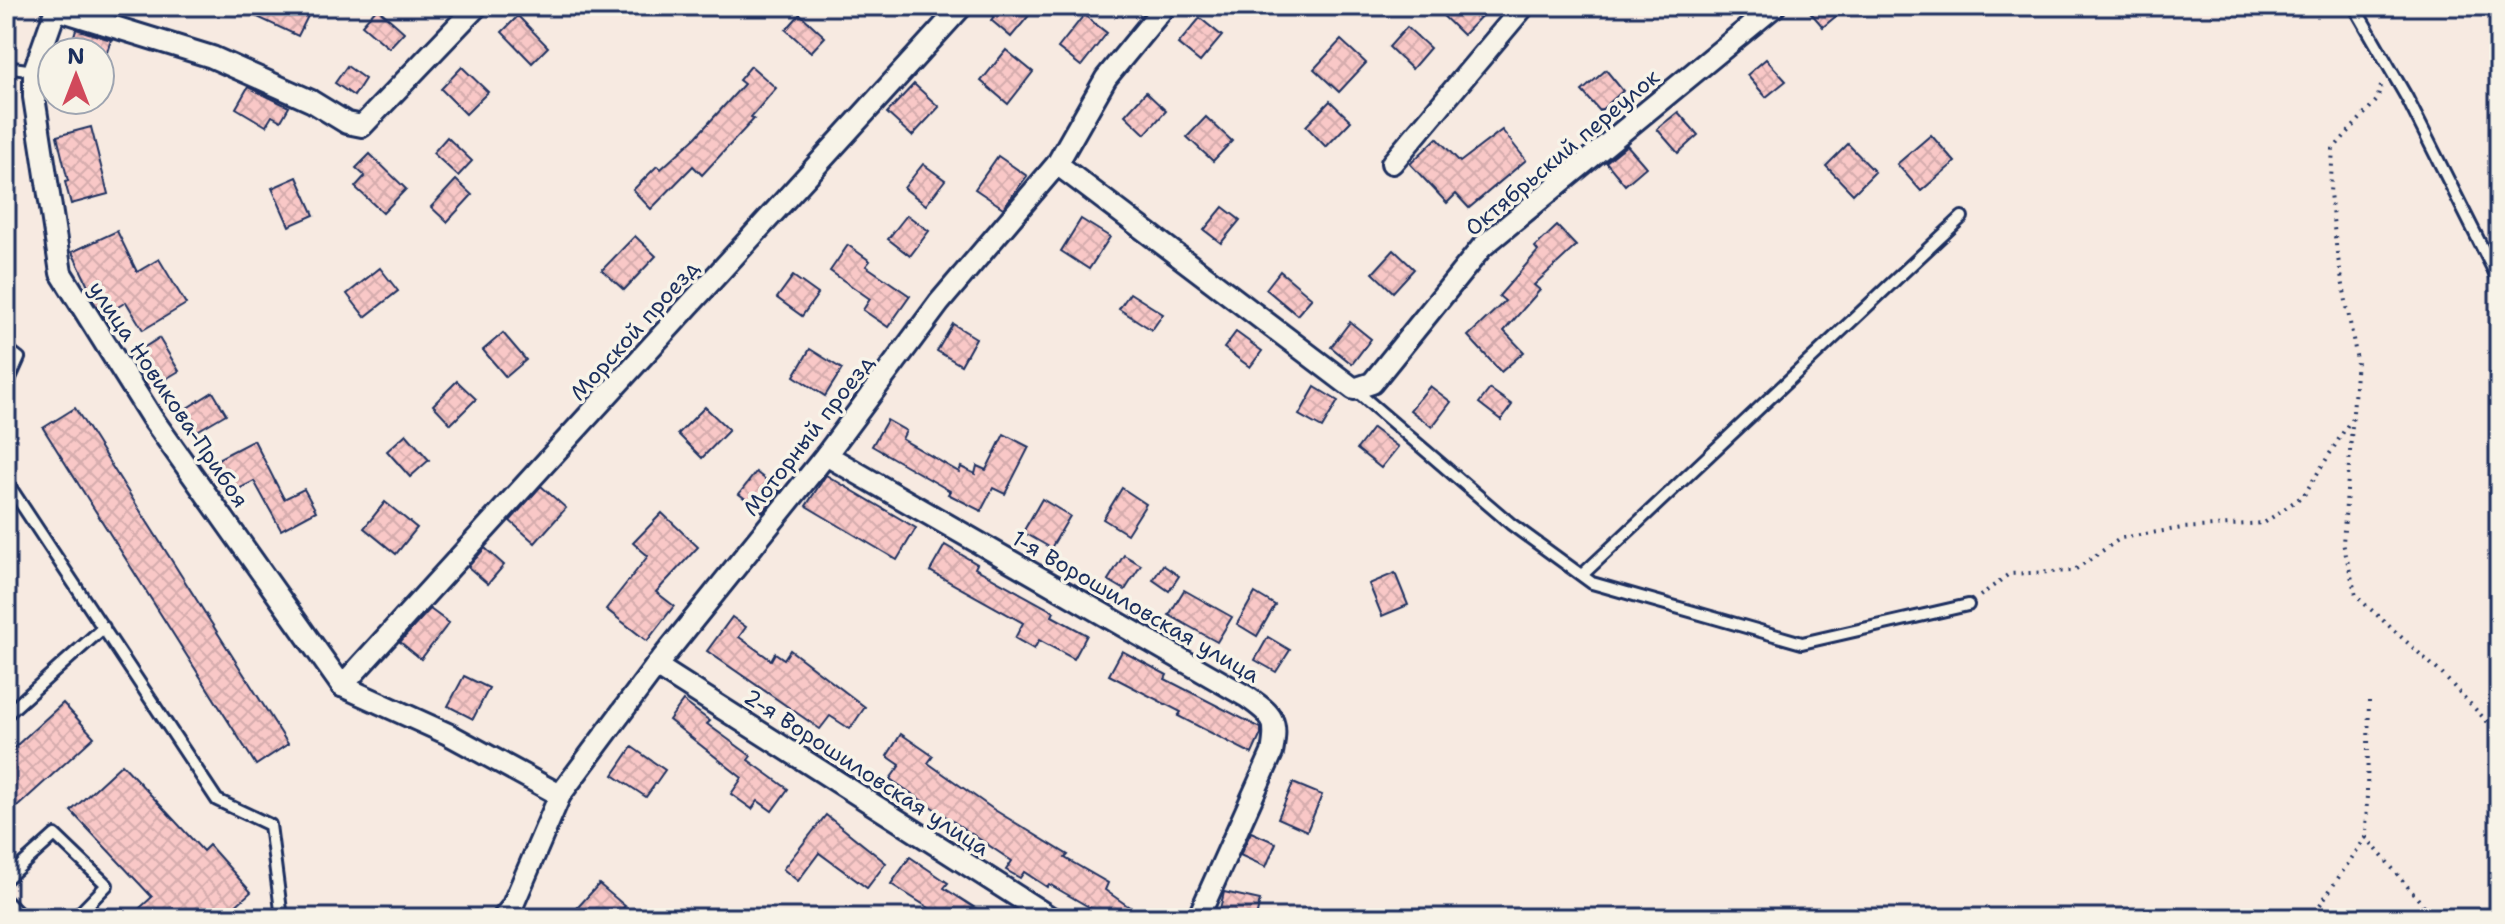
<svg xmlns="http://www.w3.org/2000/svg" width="2505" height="924" viewBox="0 0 2505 924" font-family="'Shantell Sans',sans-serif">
	<defs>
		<pattern id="building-cross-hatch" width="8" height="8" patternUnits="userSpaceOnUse" patternTransform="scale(2)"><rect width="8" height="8" fill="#f9c8c7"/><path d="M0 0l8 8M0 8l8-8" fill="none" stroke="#d5acad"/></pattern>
	</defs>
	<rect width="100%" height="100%" fill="#f7eae1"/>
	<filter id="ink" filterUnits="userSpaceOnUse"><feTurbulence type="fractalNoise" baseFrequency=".0125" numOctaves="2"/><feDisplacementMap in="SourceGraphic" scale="16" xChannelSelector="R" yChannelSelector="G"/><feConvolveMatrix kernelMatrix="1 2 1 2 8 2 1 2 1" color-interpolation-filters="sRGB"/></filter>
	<g filter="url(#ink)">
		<g fill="url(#building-cross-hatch)" stroke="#1b2f5e" stroke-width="2">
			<polygon points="234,6 313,6 298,36"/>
			<polygon points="1002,6 1023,6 1031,13 1011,37 991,20"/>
			<polygon points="1433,6 1491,6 1463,35"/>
			<polygon points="1805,6 1848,6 1823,27"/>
			<polygon points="377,8 404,32 389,48 362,25"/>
			<polygon points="800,14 825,37 811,52 786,30"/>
			<polygon points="1084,15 1107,33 1081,66 1058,48"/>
			<polygon points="518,16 548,47 532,63 502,32"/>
			<polygon points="1200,18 1222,36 1200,62 1178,44"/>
			<polygon points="1407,27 1430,48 1412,69 1389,47"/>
			<polygon points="76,29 111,40 107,52 69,52"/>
			<polygon points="1341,40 1366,63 1339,92 1314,69"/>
			<polygon points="1006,50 1033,72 1008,104 981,81"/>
			<polygon points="1766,59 1786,81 1766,97 1747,75"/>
			<polygon points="347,66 365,79 354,96 335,83"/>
			<polygon points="751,66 776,88 751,117 754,119 702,175 693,166 651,209 633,190 657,166 661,169 695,138 744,84 739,80"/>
			<polygon points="462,67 488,92 466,114 441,89"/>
			<polygon points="1606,70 1623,91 1600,111 1582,91"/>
			<polygon points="914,84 939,107 912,136 887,113"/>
			<polygon points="248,87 289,107 281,121 272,116 266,126 236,108"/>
			<polygon points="1146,92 1166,111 1145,134 1125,115"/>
			<polygon points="1330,101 1351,121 1326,147 1306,126"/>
			<polygon points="1678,112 1698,135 1678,153 1657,129"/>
			<polygon points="1206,117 1232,141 1213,161 1187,137"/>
			<polygon points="91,127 108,194 71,204 65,182 68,181 57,136"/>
			<polygon points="1502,130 1526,160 1469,208 1456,194 1447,203 1410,164 1437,138 1460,162"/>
			<polygon points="1931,135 1955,162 1921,191 1897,164"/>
			<polygon points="447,137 472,161 458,176 433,153"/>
			<polygon points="1848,144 1875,172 1853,194 1826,166"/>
			<polygon points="1627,145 1646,167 1625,185 1606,162"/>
			<polygon points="370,154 406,189 383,213 355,187 365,176 356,168"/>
			<polygon points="998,156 1027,176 1003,208 975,189"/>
			<polygon points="923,164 945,180 926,205 904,188"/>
			<polygon points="297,177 314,215 289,226 272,188"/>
			<polygon points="456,180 472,195 447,222 431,207"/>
			<polygon points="1223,207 1240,220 1221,243 1204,230"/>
			<polygon points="907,215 929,231 910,256 888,239"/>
			<polygon points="1081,219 1110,237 1089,269 1061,251"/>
			<polygon points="1557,226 1576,246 1534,285 1540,290 1504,331 1524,352 1501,372 1468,336 1505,301 1499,296 1538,251 1535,247"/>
			<polygon points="117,231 137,272 159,259 186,304 143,330 126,302 103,316 92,299 94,298 72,252"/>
			<polygon points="635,236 656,256 624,290 602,270"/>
			<polygon points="848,245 870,261 866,266 910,296 888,327 863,310 870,299 830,271"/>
			<polygon points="1394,250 1414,269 1393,292 1373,273"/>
			<polygon points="380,268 398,291 365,317 347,294"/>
			<polygon points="1280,271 1312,298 1297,315 1266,289"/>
			<polygon points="793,276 818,294 802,316 777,298"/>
			<polygon points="1130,293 1163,314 1152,330 1119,309"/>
			<polygon points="1350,322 1371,339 1352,364 1331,347"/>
			<polygon points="953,324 976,338 961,365 937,351"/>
			<polygon points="1236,332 1262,351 1250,367 1224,348"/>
			<polygon points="503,333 526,360 506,377 483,350"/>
			<polygon points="159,338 179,371 149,389 129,357"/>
			<polygon points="810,349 842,369 825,396 794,376"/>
			<polygon points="457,381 476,399 451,424 433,405"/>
			<polygon points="1430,386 1451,402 1432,427 1410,410"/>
			<polygon points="1315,387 1338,401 1322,428 1299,415"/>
			<polygon points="1490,389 1512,405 1501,420 1479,403"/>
			<polygon points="213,392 226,414 192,434 179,413"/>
			<polygon points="705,407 729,430 702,458 678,434"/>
			<polygon points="75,408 288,744 256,765 43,428"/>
			<polygon points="887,420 906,431 902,439 959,472 961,467 975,474 977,466 986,470 1004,434 1029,447 1005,494 993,488 981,511 948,494 950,491 872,446"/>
			<polygon points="1373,428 1398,447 1381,468 1357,449"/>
			<polygon points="406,434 429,460 410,477 387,451"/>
			<polygon points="254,440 284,499 304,489 316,511 281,530 254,481 227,495 210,463"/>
			<polygon points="756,472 780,491 763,512 739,494"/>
			<polygon points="826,475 916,528 897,560 806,506"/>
			<polygon points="541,486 566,508 535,543 510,521"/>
			<polygon points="1122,488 1146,504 1127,534 1103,519"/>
			<polygon points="1042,499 1070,516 1051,548 1023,532"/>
			<polygon points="385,502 417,528 396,554 364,528"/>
			<polygon points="662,513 698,547 656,592 674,606 647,641 606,609 648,556 633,543"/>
			<polygon points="945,545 977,564 975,568 1054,612 1052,616 1087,635 1074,659 1039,640 1034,649 1015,638 1023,623 930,571"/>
			<polygon points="485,548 504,565 488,584 468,567"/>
			<polygon points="1124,555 1141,565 1125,590 1108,580"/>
			<polygon points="1163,565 1179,576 1169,591 1153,580"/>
			<polygon points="1395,573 1408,605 1382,616 1369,584"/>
			<polygon points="1184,590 1232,617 1217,642 1169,615"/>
			<polygon points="1255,593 1275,605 1257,636 1237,624"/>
			<polygon points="430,609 449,623 421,659 400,642"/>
			<polygon points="732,617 746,627 739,637 771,660 775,653 784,659 790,650 865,707 850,729 830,716 820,729 707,651"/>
			<polygon points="1268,637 1290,650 1276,672 1255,660"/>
			<polygon points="1122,651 1167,675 1165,679 1261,728 1261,734 1252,754 1178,716 1181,712 1109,675"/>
			<polygon points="464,676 489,688 473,719 448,706"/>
			<polygon points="683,701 710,721 707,724 751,756 748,760 788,789 772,811 758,801 752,809 731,794 742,778 669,720"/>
			<polygon points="63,703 94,737 6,817 6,755"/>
			<polygon points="901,734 933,756 928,763 993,809 1068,855 1065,858 1108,883 1105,890 1145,918 1108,918 1049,884 1047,887 1024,872 1020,878 1006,870 1012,861 890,779 900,765 887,756"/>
			<polygon points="632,747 665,770 646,797 613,775"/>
			<polygon points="122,764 203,851 209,845 251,892 222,918 129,918 152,897 71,811"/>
			<polygon points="1293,783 1322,795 1307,831 1278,818"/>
			<polygon points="826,815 886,863 867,888 819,853 798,881 783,869"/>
			<polygon points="1251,832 1276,843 1266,867 1240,855"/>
			<polygon points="910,857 948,883 944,888 991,918 945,918 891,884"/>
			<polygon points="599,884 625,906 614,918 568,918"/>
			<polygon points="1224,892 1260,900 1256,918 1218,918"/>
		</g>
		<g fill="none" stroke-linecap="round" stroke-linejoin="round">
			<defs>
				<g id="service">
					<polyline points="2354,6 2407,98 2499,281"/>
					<polyline points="6,67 34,71"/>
					<polyline points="6,348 19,358 6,387"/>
					<polyline points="1355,390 1511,524 1592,583 1802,643 1968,605"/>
					<polyline points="6,481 217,800 270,825 282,918"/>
					<polyline points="1582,575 1962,217"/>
					<polyline points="6,715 104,627"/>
					<polyline points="6,879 55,835 107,885 75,918"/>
					<polyline points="6,901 23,918"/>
				</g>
				<g id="minor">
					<polyline points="57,6 34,71 34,97 61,273 152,418 342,686"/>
					<polyline points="56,9 212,57 311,101 347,123 362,126 477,6"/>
					<polyline points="1392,163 1524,6"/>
					<polyline points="1057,164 1354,389 1372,383 1482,247 1775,6"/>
					<path d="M826,455l421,242c27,19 31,23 25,56l-74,165"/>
					<polyline points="656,666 1051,918"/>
					<polyline points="342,686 962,6"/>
					<polyline points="342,686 448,734 560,795"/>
					<polyline points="503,918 512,907 560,795 656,666 826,455 939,303 1057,164 1106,78 1165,6"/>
				</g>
			</defs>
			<use href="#service" stroke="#1b2f5e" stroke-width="16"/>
			<use href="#minor" stroke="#1b2f5e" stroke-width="26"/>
			<g stroke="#1b2f5e" stroke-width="4" stroke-dasharray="2 6" stroke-linecap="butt">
				<polyline points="2381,86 2377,100 2333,149 2330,193 2337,253 2357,360 2343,543 2356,596 2441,673 2499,734"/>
				<polyline points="1980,596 2009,574 2073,571 2121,538 2182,528 2264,523 2304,495 2352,418"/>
				<polyline points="2366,837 2434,918"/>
				<polyline points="2311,918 2366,837 2369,701"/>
			</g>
			<use href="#service" stroke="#f7f3e8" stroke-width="10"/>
			<use href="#minor" stroke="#f7f3e8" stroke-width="20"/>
		</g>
	</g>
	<g text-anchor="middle" stroke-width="7" stroke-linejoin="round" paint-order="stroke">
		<g font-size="22" fill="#1b2f5e" stroke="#f7f3e8">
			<text transform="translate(1562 152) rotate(-40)" y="8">Октябрьский переулок</text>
			<text transform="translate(634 330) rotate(-48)" y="8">Морской проезд</text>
			<text transform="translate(169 394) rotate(56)" y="8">улица Новикова-Прибоя</text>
			<text transform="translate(808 435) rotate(-52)" y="8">Моторный проезд</text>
			<text transform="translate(1136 606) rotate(30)" y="8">1-я Ворошиловская улица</text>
			<text transform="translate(867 772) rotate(33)" y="8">2-я Ворошиловская улица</text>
		</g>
	</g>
	<rect width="2505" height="924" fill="none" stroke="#f7f3e8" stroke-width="32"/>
	<rect x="16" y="16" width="2473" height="892" fill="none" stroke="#1b2f5e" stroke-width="3" filter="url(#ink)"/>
	<g transform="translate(76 76)"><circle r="38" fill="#f7f3e8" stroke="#9fa5b1" stroke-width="2"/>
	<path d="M0-6L14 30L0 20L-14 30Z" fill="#d1495b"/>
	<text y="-12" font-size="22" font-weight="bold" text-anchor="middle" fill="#1b2f5e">N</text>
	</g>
</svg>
